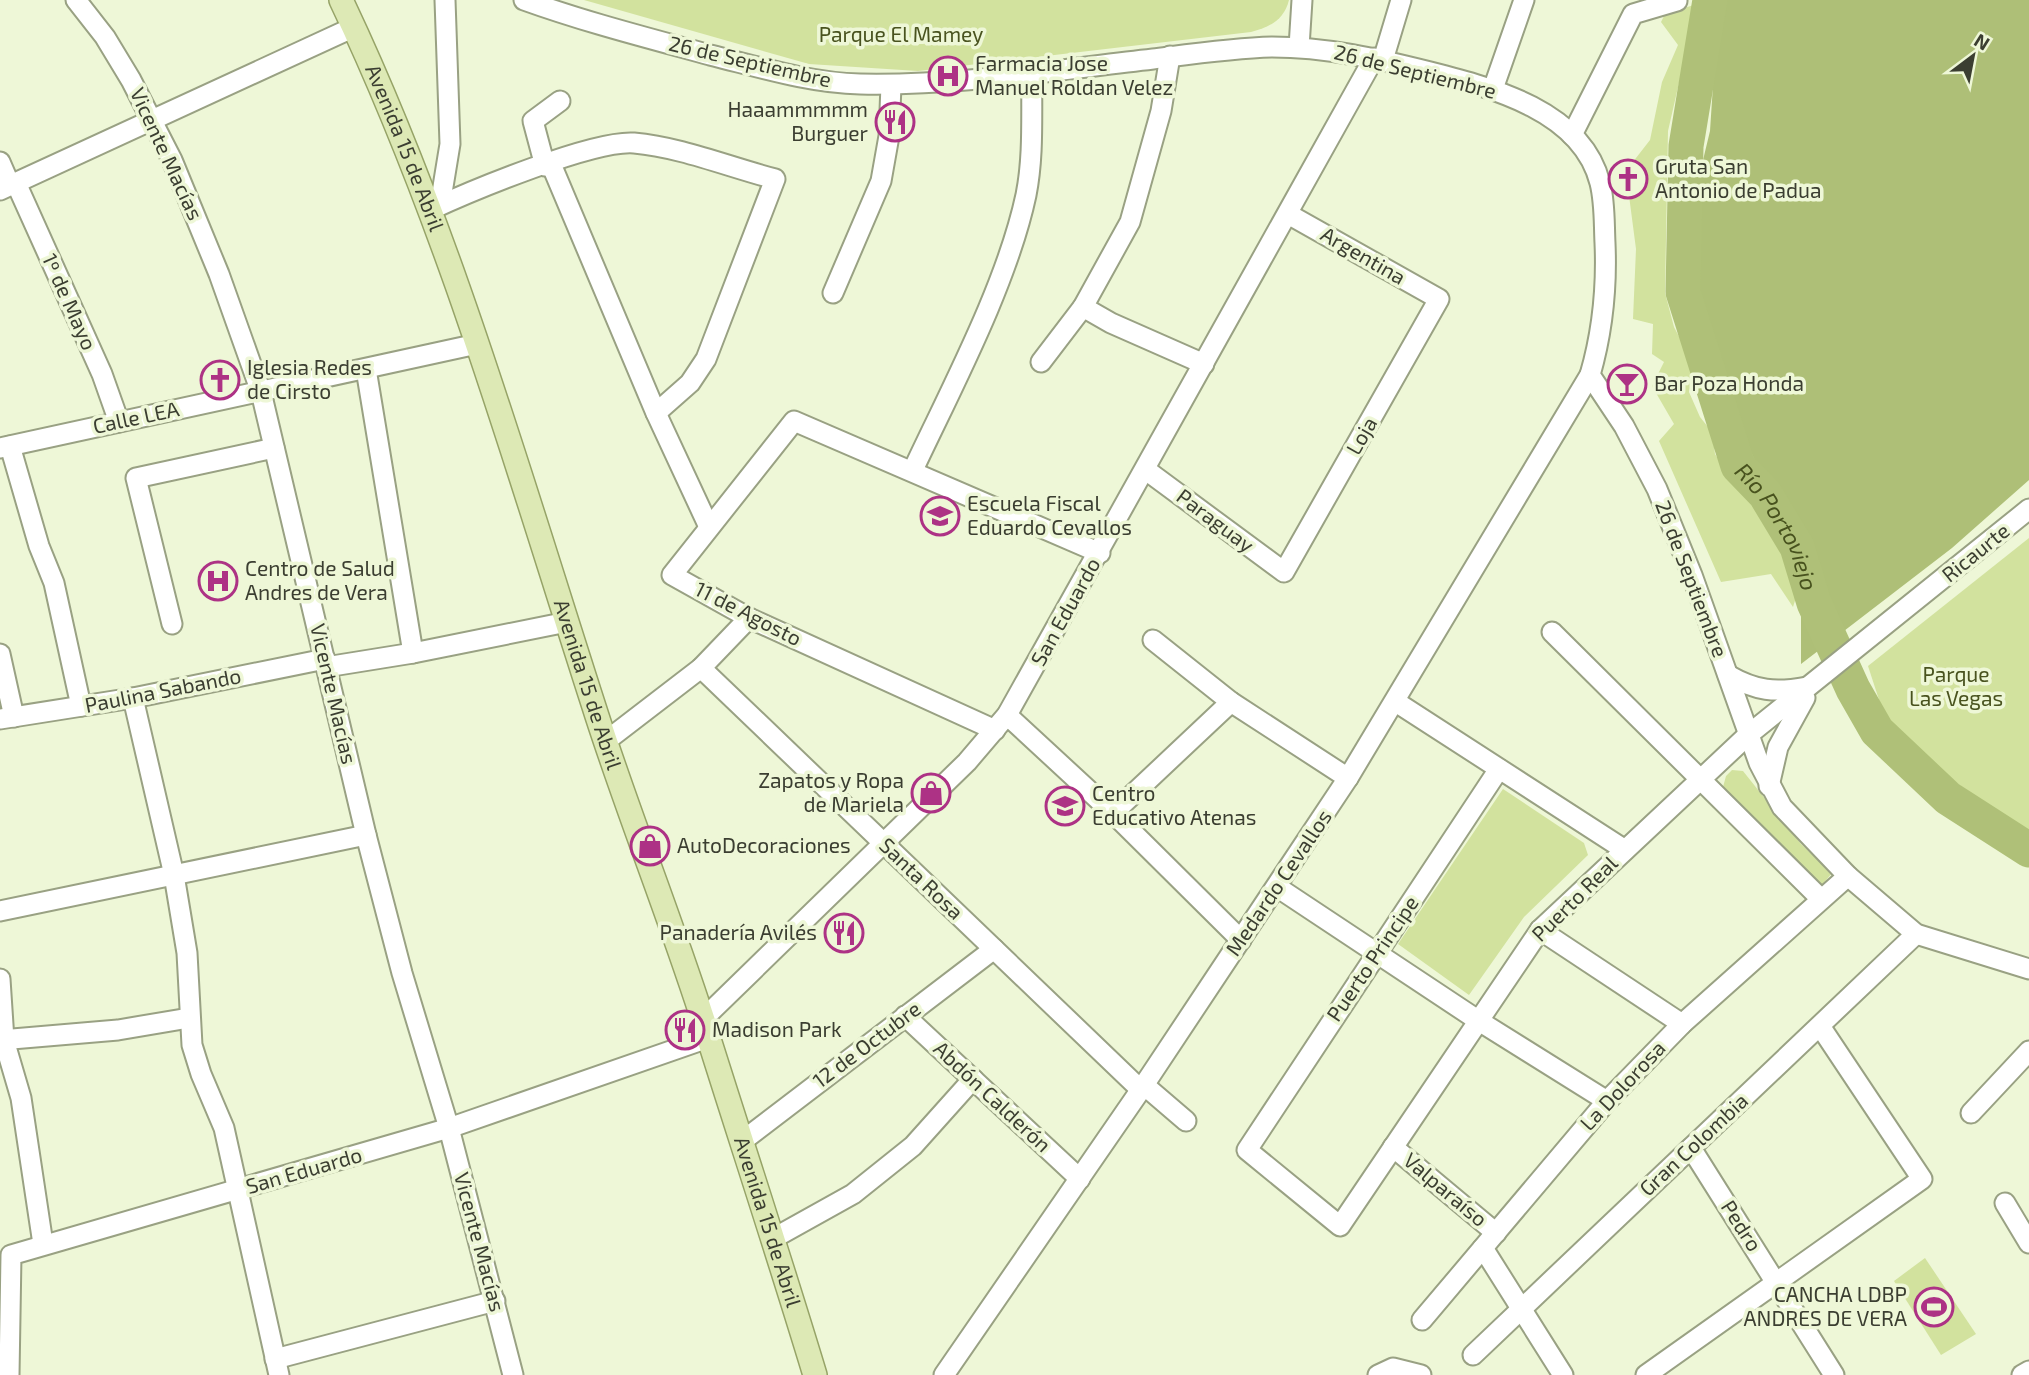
<svg xmlns="http://www.w3.org/2000/svg" width="2029" height="1375" viewBox="0 0 2029 1375" font-family="'Exo 2',sans-serif">
	<rect width="100%" height="100%" fill="#eef7d7"/>
	<g fill="#d2e29e">
		<path d="M584,0h705c-5,20 -19,27 -38,32l-333,39 -109,-7z"/>
		<polygon points="1697,4 1668,131 1665,293 1674,327 1686,350 1692,379 1689,392 1700,417 1712,432 1715,454 1733,482 1765,507 1788,554 1800,585 1793,607 1771,574 1721,582 1659,441 1674,424 1652,386 1664,362 1652,354 1653,324 1633,319 1636,249 1628,188 1629,167 1650,140 1662,82 1678,45 1661,22 1665,14"/>
		<polygon points="2029,538 2029,834 1930,764 1883,712 1868,666"/>
		<polygon points="1732,770 1743,771 1801,844 1832,873 1822,885 1723,787 1726,776"/>
		<polygon points="1503,789 1584,843 1588,855 1524,917 1469,995 1398,944"/>
		<polygon points="1925,1258 1976,1334 1941,1355 1894,1281"/>
	</g>
	<polygon fill="#aebf77" points="1727,0 2029,0 2029,480 1952,548 1801,664 1801,534 1755,461 1728,401 1694,288 1692,206 1710,131 1714,70"/>
	<g fill="none" stroke-linecap="round" stroke-linejoin="round">
		<path stroke="#afc078" stroke-width="35" id="s1" d="M1710,0l-24,146 -3,146 55,174 27,28 32,53 17,56 39,86 24,42 71,67 81,52"/>
		<defs>
			<g id="minor">
				<polyline points="76,0 105,37 131,80 172,160 219,274 261,392 366,835 402,973 449,1128 513,1375"/>
				<path d="M524,0c61,22 124,38 186,55 49,12 100,28 150,29 98,2 196,-14 293,-25 39,-5 80,-11 119,-12 55,0 106,12 158,25 63,16 152,39 170,111 5,20 4,40 5,60 2,46 -2,87 -15,132l34,51 33,63 35,86 67,188 23,44 66,69 68,58 113,35"/>
				<polyline points="1299,47 1302,0"/>
				<polyline points="1383,60 1401,0"/>
				<polyline points="1493,89 1524,0"/>
				<polyline points="1572,135 1633,14 1677,1"/>
				<polyline points="0,162 10,185"/>
				<polyline points="551,164 656,413 709,527"/>
				<polyline points="545,166 533,121 560,101"/>
				<polyline points="16,183 102,374 119,422"/>
				<polyline points="0,190 354,27"/>
				<polyline points="440,205 450,144 445,0"/>
				<path d="M430,210c41,-19 163,-70 204,-67 46,4 95,24 141,36l-69,180 -16,24 -34,30"/>
				<polyline points="833,293 881,181 889,136 891,85"/>
				<polyline points="1083,307 1111,323 1204,364"/>
				<polyline points="1041,362 1083,307 1130,222 1161,111 1170,56"/>
				<polyline points="366,369 413,653"/>
				<polyline points="10,446 39,546 54,583 81,706"/>
				<polyline points="0,448 477,344"/>
				<path d="M913,470c39,-83 94,-186 113,-275 8,-40 5,-82 6,-122"/>
				<polyline points="1146,470 1284,572 1439,299 1288,214"/>
				<polyline points="172,624 136,478 274,448"/>
				<polyline points="1552,632 1821,899"/>
				<polyline points="1153,640 1231,702 1348,778"/>
				<polyline points="0,654 14,717"/>
				<polyline points="326,667 413,653 567,622"/>
				<polyline points="701,668 1141,1090"/>
				<path d="M1728,675c28,16 47,18 79,12"/>
				<polyline points="133,698 174,875 187,953 192,1045 201,1074 224,1128 279,1375"/>
				<polyline points="1396,702 1625,850"/>
				<polyline points="1007,715 1113,813 1241,940"/>
				<polyline points="0,719 133,698 325,659"/>
				<polyline points="995,730 749,618 672,575 794,421 1100,553"/>
				<polyline points="606,741 701,668 749,618"/>
				<polyline points="1499,769 1247,1150 1340,1226 1540,930 1748,735 2029,509"/>
				<polyline points="1769,786 1778,747 1805,698"/>
				<polyline points="1113,813 1231,702"/>
				<polyline points="1277,887 1479,1021 1607,1101"/>
				<polyline points="0,911 366,835"/>
				<polyline points="1540,930 1682,1024"/>
				<polyline points="0,979 4,1040 21,1098 43,1244"/>
				<polyline points="905,1016 1080,1179"/>
				<polyline points="703,1019 967,762 1007,715 1374,58"/>
				<polyline points="0,1040 118,1030 189,1018"/>
				<polyline points="1144,1085 1186,1121"/>
				<polyline points="1971,1113 2029,1051"/>
				<polyline points="741,1142 994,949"/>
				<polyline points="1393,1147 1496,1233"/>
				<polyline points="1691,1148 1834,1375"/>
				<polyline points="2005,1203 2029,1243"/>
				<polyline points="774,1238 853,1194 913,1146 973,1079"/>
				<polyline points="1483,1248 1563,1375"/>
				<polyline points="1422,1320 1607,1101 1682,1024 1848,876"/>
				<polyline points="1473,1355 1916,934"/>
				<polyline points="275,1359 495,1301"/>
				<polyline points="9,1375 11,1255 449,1128 708,1038"/>
				<polyline points="944,1375 1144,1085 1348,778 1590,375"/>
				<polyline points="1378,1375 1393,1368 1421,1375"/>
				<polyline points="1646,1375 1922,1179 1820,1026"/>
				<polyline points="2022,1375 2029,1371"/>
			</g>
			<g id="major">
				<path id="s2" d="M341,0c109,229 178,475 256,716 33,102 73,201 106,304 37,118 76,236 112,355"/>
			</g>
		</defs>
		<use href="#minor" stroke="#99a183" stroke-width="23"/>
		<use href="#major" stroke="#96a367" stroke-width="26"/>
		<use href="#minor" stroke="#fff" stroke-width="19"/>
		<use href="#major" stroke="#dde9b5" stroke-width="23"/>
	</g>
	<defs>
		<symbol id="hospital-ring" viewBox="-11 -11 22 22"><circle r="9.5" fill="#eef7d7" stroke="#ad3285" stroke-width="1.5"/><path d="M-5-5h3v3.5h4V-5h3V5h-3V1.5h-4V5h-3Z" fill="#ad3285"/></symbol>
		<symbol id="restaurant-ring" viewBox="-11 -11 22 22"><circle r="9.5" fill="#eef7d7" stroke="#ad3285" stroke-width="1.5"/><path d="M-5-6h1v4h1v-4h1v4h1v-4h1v5L-1.5 .5V6h-2V.5L-5-1ZM5-6V6H3V1.5H1.5Q1.5-4 5-6Z" fill="#ad3285"/></symbol>
		<symbol id="church-ring" viewBox="-11 -11 22 22"><circle r="9.5" fill="#eef7d7" stroke="#ad3285" stroke-width="1.5"/><path d="M-1.2-6h2.4v3.5h3.3v2.4h-3.3V6h-2.4V-.1h-3.3v-2.4h3.3Z" fill="#ad3285"/></symbol>
		<symbol id="bar-ring" viewBox="-11 -11 22 22"><circle r="9.5" fill="#eef7d7" stroke="#ad3285" stroke-width="1.5"/><path d="M-6-5H6L.8 .8V4.5H3.5V6h-7V4.5H-.8V.8Z" fill="#ad3285"/></symbol>
		<symbol id="school-ring" viewBox="-11 -11 22 22"><circle r="9.5" fill="#eef7d7" stroke="#ad3285" stroke-width="1.5"/><path d="M0-5L7-2L0 1L-7-2ZM-4 1L0 2.5L4 1V4Q0 6-4 4Z" fill="#ad3285"/></symbol>
		<symbol id="shop-ring" viewBox="-11 -11 22 22"><circle r="9.5" fill="#eef7d7" stroke="#ad3285" stroke-width="1.5"/><path d="M-5-2.5h2.3a2.7 3.5 0 0 1 5.4 0H5L5.5 6h-11ZM-1.5-2.5h3a1.5 2.3 0 0 0-3 0Z" fill="#ad3285"/></symbol>
		<symbol id="stadium-ring" viewBox="-11 -11 22 22"><circle r="9.5" fill="#eef7d7" stroke="#ad3285" stroke-width="1.5"/><path d="M0-5a6.5 5 0 1 0 0 10a6.5 5 0 1 0 0-10ZM-3.5-1.8h7v3.6h-7Z" fill="#ad3285"/></symbol>
	</defs>
	<g fill-rule="evenodd">
		<use href="#hospital-ring" x="926" y="54" width="44" height="44"/>
		<use href="#restaurant-ring" x="873" y="100" width="44" height="44"/>
		<use href="#church-ring" x="1606" y="157" width="44" height="44"/>
		<use href="#church-ring" x="198" y="358" width="44" height="44"/>
		<use href="#bar-ring" x="1605" y="362" width="44" height="44"/>
		<use href="#school-ring" x="918" y="494" width="44" height="44"/>
		<use href="#hospital-ring" x="196" y="559" width="44" height="44"/>
		<use href="#shop-ring" x="909" y="771" width="44" height="44"/>
		<use href="#school-ring" x="1043" y="784" width="44" height="44"/>
		<use href="#shop-ring" x="628" y="824" width="44" height="44"/>
		<use href="#restaurant-ring" x="822" y="911" width="44" height="44"/>
		<use href="#restaurant-ring" x="663" y="1008" width="44" height="44"/>
		<use href="#stadium-ring" x="1912" y="1285" width="44" height="44"/>
	</g>
	<g text-anchor="middle" stroke-width="7" stroke-linejoin="round" paint-order="stroke">
		<g font-size="21" fill="#49531f" stroke="#eef7d7">
			<text x="901" y="42">Parque El Mamey</text>
			<text x="1956" y="682">Parque<tspan x="1956" dy="24">Las Vegas</tspan></text>
		</g>
		<g font-size="21" fill="#3b3e31" stroke="#eef7d7">
			<text transform="translate(750 62) rotate(13)" y="7">26 de Septiembre</text>
			<text transform="translate(1415 72) rotate(14)" y="7">26 de Septiembre</text>
			<text dy="7" stroke="none"><textPath href="#s2" startOffset="161">Avenida 15 de Abril</textPath></text>
			<text transform="translate(166 154) rotate(65)" y="7">Vicente Macías</text>
			<text transform="translate(1363 256) rotate(30)" y="7">Argentina</text>
			<text transform="translate(69 302) rotate(66)" y="7">1º de Mayo</text>
			<text transform="translate(136 418) rotate(-12)" y="7">Calle LEA</text>
			<text transform="translate(1362 436) rotate(-60)" y="7">Loja</text>
			<text transform="translate(1215 521) rotate(37)" y="7">Paraguay</text>
			<text transform="translate(1976 553) rotate(-39)" y="7">Ricaurte</text>
			<text transform="translate(1691 579) rotate(69)" y="7">26 de Septiembre</text>
			<text transform="translate(1066 612) rotate(-61)" y="7">San Eduardo</text>
			<text transform="translate(748 614) rotate(27)" y="7">11 de Agosto</text>
			<text dy="7" stroke="none"><textPath href="#s2" startOffset="728">Avenida 15 de Abril</textPath></text>
			<text transform="translate(163 691) rotate(-11)" y="7">Paulina Sabando</text>
			<text transform="translate(333 694) rotate(77)" y="7">Vicente Macías</text>
			<text transform="translate(921 879) rotate(44)" y="7">Santa Rosa</text>
			<text transform="translate(1279 883) rotate(-56)" y="7">Medardo Cevallos</text>
			<text transform="translate(1575 899) rotate(-45)" y="7">Puerto Real</text>
			<text transform="translate(1373 959) rotate(-56)" y="7">Puerto Principe</text>
			<text transform="translate(867 1045) rotate(-37)" y="7">12 de Octubre</text>
			<text transform="translate(1623 1086) rotate(-47)" y="7">La Dolorosa</text>
			<text transform="translate(992 1097) rotate(43)" y="7">Abdón Calderón</text>
			<text transform="translate(1694 1145) rotate(-43)" y="7">Gran Colombia</text>
			<text transform="translate(304 1171) rotate(-16)" y="7">San Eduardo</text>
			<text transform="translate(1445 1190) rotate(40)" y="7">Valparaíso</text>
			<text dy="7" stroke="none"><textPath href="#s2" startOffset="1295">Avenida 15 de Abril</textPath></text>
			<text transform="translate(1741 1226) rotate(57)" y="7">Pedro</text>
			<text transform="translate(479 1242) rotate(75)" y="7">Vicente Macías</text>
		</g>
		<g font-size="21" fill="#3b3e31" stroke="#eef7d7" text-anchor="start">
			<text x="975" y="71">Farmacia Jose<tspan x="975" dy="24">Manuel Roldan Velez</tspan></text>
			<text x="868" y="117" text-anchor="end">Haaammmmm<tspan x="868" dy="24">Burguer</tspan></text>
			<text x="1655" y="174">Gruta San<tspan x="1655" dy="24">Antonio de Padua</tspan></text>
			<text x="247" y="375">Iglesia Redes<tspan x="247" dy="24">de Cirsto</tspan></text>
			<text x="1654" y="391">Bar Poza Honda</text>
			<text x="967" y="511">Escuela Fiscal<tspan x="967" dy="24">Eduardo Cevallos</tspan></text>
			<text x="245" y="576">Centro de Salud<tspan x="245" dy="24">Andres de Vera</tspan></text>
			<text x="904" y="788" text-anchor="end">Zapatos y Ropa<tspan x="904" dy="24">de Mariela</tspan></text>
			<text x="1092" y="801">Centro<tspan x="1092" dy="24">Educativo Atenas</tspan></text>
			<text x="677" y="853">AutoDecoraciones</text>
			<text x="817" y="940" text-anchor="end">Panadería Avilés</text>
			<text x="712" y="1037">Madison Park</text>
			<text x="1907" y="1302" text-anchor="end">CANCHA LDBP<tspan x="1907" dy="24">ANDRES DE VERA</tspan></text>
		</g>
		<g font-size="23" font-style="italic" fill="#48521e" stroke="#eef7d7">
			<text dy="8" stroke="none"><textPath href="#s1" startOffset="550">Río Portoviejo</textPath></text>
		</g>
	</g>
	<g transform="translate(1973 56) rotate(32)" stroke="#eef7d7" stroke-width="5" paint-order="stroke">
	<path d="M0-5L12 26L0 18L-12 26Z" fill="#3b3e31"/>
	<text y="-10" font-size="19" font-weight="bold" text-anchor="middle" fill="#3b3e31">N</text>
	</g>
</svg>
